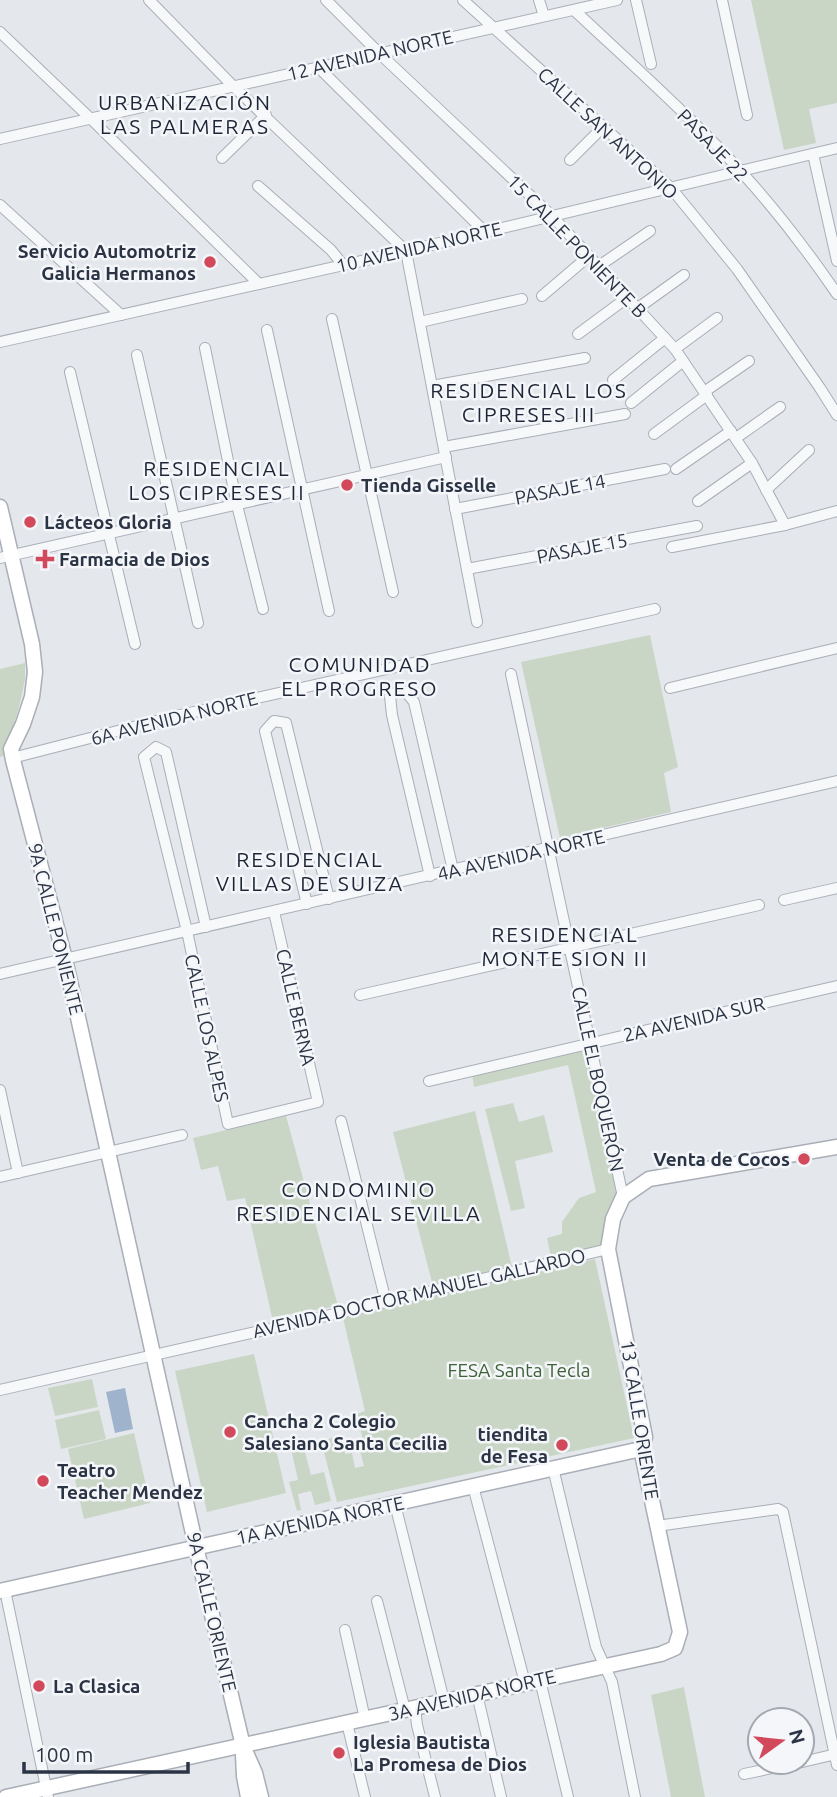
<svg xmlns="http://www.w3.org/2000/svg" width="837" height="1797" viewBox="0 0 837 1797" font-family="Ubuntu,sans-serif">
	<rect width="100%" height="100%" fill="#e4e7ec"/>
	<g fill="#c9d6c5">
		<polygon points="751,0 837,0 837,103 809,109 816,143 784,150"/>
		<polygon points="650,635 678,767 664,773 671,812 560,838 521,662"/>
		<polygon points="25,663 25,679 20,703 5,755 0,757 0,669"/>
		<polygon points="587,1048 617,1194 605,1218 601,1247 551,1257 547,1238 562,1234 562,1222 579,1198 596,1192 568,1065 474,1087 472,1074"/>
		<polygon points="513,1103 519,1122 544,1115 553,1152 515,1161 525,1208 511,1211 485,1109"/>
		<polygon points="475,1111 512,1267 433,1286 393,1132"/>
		<polygon points="286,1116 338,1306 272,1317 245,1198 227,1201 218,1166 201,1170 193,1138"/>
		<polygon points="595,1259 634,1438 337,1502 321,1441 341,1435 345,1454 352,1453 355,1468 364,1466 360,1451 365,1449 357,1414 365,1411 343,1318"/>
		<polygon points="254,1354 286,1493 207,1512 175,1371"/>
		<polygon points="92,1379 98,1407 55,1416 48,1388"/>
		<polygon points="99,1410 106,1439 61,1449 55,1420"/>
		<polygon points="134,1433 150,1503 84,1519 68,1449"/>
		<polygon points="301,1437 311,1475 324,1472 331,1501 315,1505 311,1491 298,1494 301,1510 297,1511 289,1482 298,1480 289,1440"/>
		<polygon points="684,1687 684,1688 705,1797 671,1797 651,1695"/>
	</g>
	<polygon fill="#9fb4cc" points="125,1388 133,1429 115,1433 106,1392"/>
	<g fill="none" stroke-linecap="round" stroke-linejoin="round">
		<defs>
			<g id="street">
				<polyline points="149,0 233,86 406,251"/>
				<polyline points="326,0 379,53 552,216 675,349 752,463 785,525"/>
				<polyline points="463,0 671,188 737,269 820,388 837,415"/>
				<polyline points="539,0 544,16"/>
				<polyline points="636,0 651,64"/>
				<polyline points="722,0 747,115"/>
				<path d="M574,10c48,45 98,90 144,137 44,45 84,96 119,147"/>
				<polyline points="0,32 90,118 259,284"/>
				<polyline points="318,67 485,232"/>
				<polyline points="0,139 617,0"/>
				<polyline points="813,154 837,261"/>
				<polyline points="222,158 266,115"/>
				<polyline points="570,160 603,127"/>
				<polyline points="258,186 331,250 343,265"/>
				<polyline points="0,205 121,315"/>
				<polyline points="406,251 477,622"/>
				<polyline points="599,266 650,231"/>
				<polyline points="542,296 589,256"/>
				<polyline points="638,308 684,275"/>
				<polyline points="332,319 393,592"/>
				<polyline points="420,322 522,299"/>
				<polyline points="267,330 329,611"/>
				<polyline points="578,334 628,297"/>
				<polyline points="0,342 406,251 837,148"/>
				<polyline points="205,348 237,505 263,609"/>
				<polyline points="675,349 717,318"/>
				<polyline points="137,355 198,623"/>
				<polyline points="70,372 135,644"/>
				<polyline points="613,380 665,338"/>
				<polyline points="432,386 585,358"/>
				<polyline points="704,392 749,361"/>
				<polyline points="631,403 683,361"/>
				<polyline points="654,434 707,395"/>
				<polyline points="736,438 780,407"/>
				<polyline points="444,447 625,414"/>
				<polyline points="676,469 731,431"/>
				<polyline points="766,490 809,450"/>
				<polyline points="698,501 752,463"/>
				<polyline points="455,509 665,469"/>
				<polyline points="672,547 785,525 837,511"/>
				<polyline points="0,558 446,457"/>
				<polyline points="467,569 697,526"/>
				<polyline points="511,674 623,1197"/>
				<polyline points="670,688 837,648"/>
				<polyline points="20,756 176,716 655,609"/>
				<polyline points="430,876 392,715 390,696 398,691 406,692 414,702 453,870"/>
				<polyline points="784,900 837,888"/>
				<polyline points="307,904 265,731 274,721 286,723 329,899"/>
				<polyline points="206,927 166,752 156,747 144,757 187,931 228,1124 318,1102 274,912"/>
				<polyline points="0,974 837,781"/>
				<polyline points="360,995 759,905"/>
				<polyline points="429,1081 837,986"/>
				<polyline points="0,1090 18,1173"/>
				<polyline points="341,1121 386,1302"/>
				<polyline points="0,1177 182,1135"/>
				<polyline points="0,1390 339,1313 608,1249"/>
				<polyline points="553,1468 596,1647 612,1682 635,1797"/>
				<polyline points="473,1486 525,1683"/>
				<polyline points="395,1504 444,1701"/>
				<polyline points="657,1526 778,1509 783,1512 837,1765"/>
				<polyline points="5,1590 48,1797"/>
				<polyline points="377,1601 405,1710"/>
				<polyline points="345,1630 365,1719"/>
				<polyline points="540,1680 568,1797"/>
				<polyline points="477,1694 501,1797"/>
				<polyline points="415,1708 417,1725 435,1797"/>
				<polyline points="347,1723 365,1797"/>
				<polyline points="802,1762 832,1755 834,1754"/>
				<polyline points="744,1774 801,1762"/>
			</g>
			<g id="secondary">
				<polyline points="0,507 32,644 35,672 32,697 23,724 11,749 13,760 65,959 196,1547 243,1746 255,1773 261,1797"/>
				<polyline points="0,1591 641,1449"/>
				<polyline points="243,1755 244,1776 248,1797"/>
				<polyline points="6,1797 661,1654 675,1648 680,1632 641,1449 645,1437 608,1249 613,1219 623,1197 649,1179 837,1147"/>
			</g>
		</defs>
		<use href="#street" stroke="#a9aeb7" stroke-width="12"/>
		<use href="#secondary" stroke="#a9aeb7" stroke-width="17"/>
		<use href="#street" stroke="#f7f8fa" stroke-width="10"/>
		<use href="#secondary" stroke="#fff" stroke-width="14"/>
	</g>
	<g fill="#d1495b" stroke="#f4f6f9" stroke-width="2.5">
		<circle cx="210" cy="262" r="7"/>
		<circle cx="347" cy="485" r="7"/>
		<circle cx="30" cy="522" r="7"/>
		<path d="M41.5 548.5h7v7h7v7h-7v7h-7v-7h-7v-7h7z"/>
		<circle cx="804" cy="1159" r="7"/>
		<circle cx="230" cy="1432" r="7"/>
		<circle cx="562" cy="1445" r="7"/>
		<circle cx="43" cy="1481" r="7"/>
		<circle cx="39" cy="1686" r="7"/>
		<circle cx="339" cy="1753" r="7"/>
	</g>
	<g text-anchor="middle" stroke-width="5" stroke-linejoin="round" paint-order="stroke">
		<g font-size="19" fill="#2b3445" stroke="#f4f6f9">
			<text transform="translate(370 55) rotate(-13)" y="7">12 AVENIDA NORTE</text>
			<text transform="translate(608 133) rotate(43)" y="7">CALLE SAN ANTONIO</text>
			<text transform="translate(713 145) rotate(46)" y="7">PASAJE 22</text>
			<text transform="translate(577 246) rotate(46)" y="7">15 CALLE PONIENTE B</text>
			<text transform="translate(419 247) rotate(-13)" y="7">10 AVENIDA NORTE</text>
			<text transform="translate(560 489) rotate(-11)" y="7">PASAJE 14</text>
			<text transform="translate(582 548) rotate(-11)" y="7">PASAJE 15</text>
			<text transform="translate(174 718) rotate(-14)" y="7">6A AVENIDA NORTE</text>
			<text transform="translate(521 855) rotate(-13)" y="7">4A AVENIDA NORTE</text>
			<text transform="translate(56 929) rotate(76)" y="7">9A CALLE PONIENTE</text>
			<text transform="translate(296 1007) rotate(77)" y="7">CALLE BERNA</text>
			<text transform="translate(694 1019) rotate(-13)" y="7">2A AVENIDA SUR</text>
			<text transform="translate(207 1028) rotate(78)" y="7">CALLE LOS ALPES</text>
			<text transform="translate(598 1079) rotate(78)" y="7">CALLE EL BOQUERÓN</text>
			<text transform="translate(419 1293) rotate(-13)" y="7">AVENIDA DOCTOR MANUEL GALLARDO</text>
			<text transform="translate(640 1420) rotate(81)" y="7">13 CALLE ORIENTE</text>
			<text transform="translate(320 1520) rotate(-12)" y="7">1A AVENIDA NORTE</text>
			<text transform="translate(212 1612) rotate(77)" y="7">9A CALLE ORIENTE</text>
			<text transform="translate(472 1695) rotate(-13)" y="7">3A AVENIDA NORTE</text>
		</g>
		<g font-size="19" font-weight="bold" fill="#2b3445" stroke="#f4f6f9" text-anchor="start">
			<text x="196" y="258" text-anchor="end">Servicio Automotriz<tspan x="196" dy="22">Galicia Hermanos</tspan></text>
			<text x="361" y="492">Tienda Gisselle</text>
			<text x="44" y="529">Lácteos Gloria</text>
			<text x="59" y="566">Farmacia de Dios</text>
			<text x="790" y="1166" text-anchor="end">Venta de Cocos</text>
			<text x="244" y="1428">Cancha 2 Colegio<tspan x="244" dy="22">Salesiano Santa Cecilia</tspan></text>
			<text x="548" y="1441" text-anchor="end">tiendita<tspan x="548" dy="22">de Fesa</tspan></text>
			<text x="57" y="1477">Teatro<tspan x="57" dy="22">Teacher Mendez</tspan></text>
			<text x="53" y="1693">La Clasica</text>
			<text x="353" y="1749">Iglesia Bautista<tspan x="353" dy="22">La Promesa de Dios</tspan></text>
		</g>
		<g font-size="19" fill="#3f6138" stroke="#f4f6f9">
			<text x="519" y="1377">FESA Santa Tecla</text>
		</g>
		<g font-size="21" letter-spacing="2" fill="#1d2536" stroke="#f4f6f9">
			<text x="185" y="110">URBANIZACIÓN<tspan x="185" dy="24">LAS PALMERAS</tspan></text>
			<text x="529" y="398">RESIDENCIAL LOS<tspan x="529" dy="24">CIPRESES III</tspan></text>
			<text x="217" y="476">RESIDENCIAL<tspan x="217" dy="24">LOS CIPRESES II</tspan></text>
			<text x="360" y="672">COMUNIDAD<tspan x="360" dy="24">EL PROGRESO</tspan></text>
			<text x="310" y="867">RESIDENCIAL<tspan x="310" dy="24">VILLAS DE SUIZA</tspan></text>
			<text x="565" y="942">RESIDENCIAL<tspan x="565" dy="24">MONTE SION II</tspan></text>
			<text x="359" y="1197">CONDOMINIO<tspan x="359" dy="24">RESIDENCIAL SEVILLA</tspan></text>
		</g>
	</g>
	<g transform="translate(781 1741) rotate(75)"><circle r="33" fill="#f4f6f9" stroke="#a4a8b1" stroke-width="2"/>
	<path d="M0-5L12 26L0 18L-12 26Z" fill="#d1495b"/>
	<text y="-10" font-size="19" font-weight="bold" text-anchor="middle" fill="#2b3445">N</text>
	</g>
	<path d="M24 1762v10h164v-10" fill="none" stroke="#2b3445" stroke-width="3.5"/>
	<text x="35" y="1762" font-size="21" fill="#2b3445" stroke="#f4f6f9" stroke-width="5" paint-order="stroke">100 m</text>
</svg>
